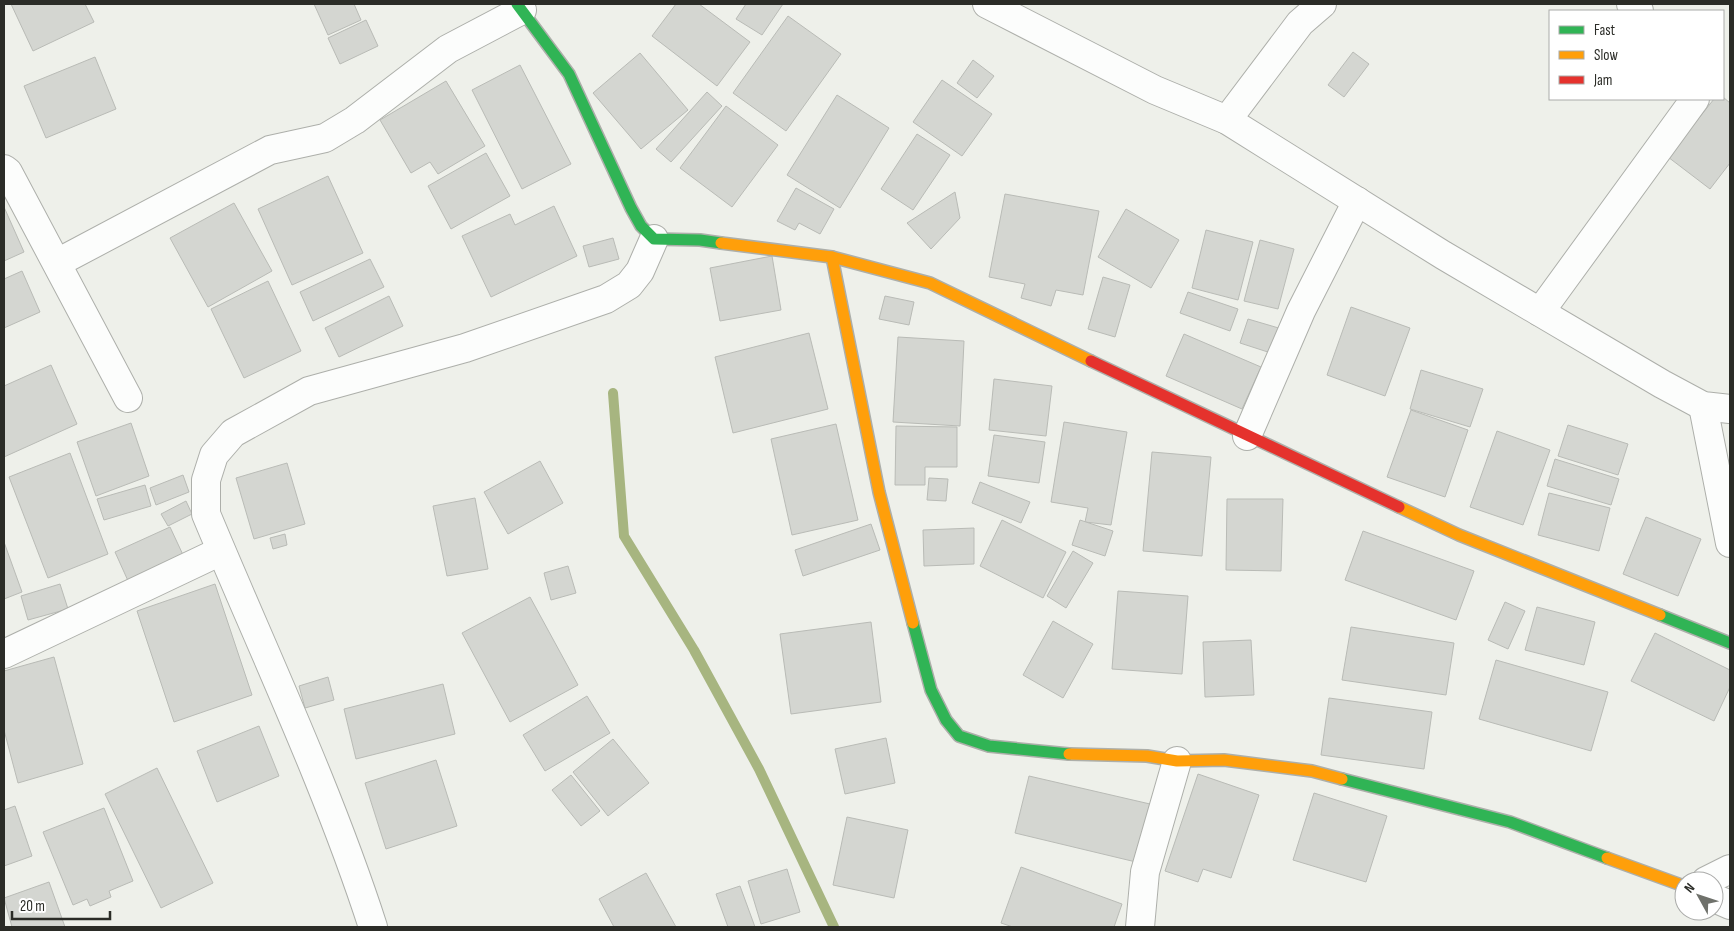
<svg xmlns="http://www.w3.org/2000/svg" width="1734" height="931" viewBox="0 0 1734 931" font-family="'Sofia Sans Condensed',sans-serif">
	<rect width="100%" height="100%" fill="#eef0ea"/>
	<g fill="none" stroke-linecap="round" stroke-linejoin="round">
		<polyline stroke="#a7b580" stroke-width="10" points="613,393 624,536 694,650 759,769 834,927"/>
	</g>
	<g fill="#d4d6d1" stroke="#b9bbb6">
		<polygon points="11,4 85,4 94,22 33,51"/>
		<polygon points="314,4 354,4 361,20 328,35"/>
		<polygon points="676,4 699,4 750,42 717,86 652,36"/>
		<polygon points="746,4 783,4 762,35 736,19"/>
		<polygon points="788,16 841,54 786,131 733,93"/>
		<polygon points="366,20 378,46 340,64 328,38"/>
		<polygon points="1353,52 1369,64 1344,97 1328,85"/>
		<polygon points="640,53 688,110 641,149 593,93"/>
		<polygon points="95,57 116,109 46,138 24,86"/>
		<polygon points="973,60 994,76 977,98 957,83"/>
		<polygon points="520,65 571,164 522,189 472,90"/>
		<polygon points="942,80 992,114 962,156 913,122"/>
		<polygon points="446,81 485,146 438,174 430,162 411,173 380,120"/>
		<polygon points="707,92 722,106 671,162 656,149"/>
		<polygon points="837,95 889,128 840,208 787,175"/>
		<polygon points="1723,97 1730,103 1730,163 1710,189 1668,157 1714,99 1723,99"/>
		<polygon points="726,106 778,145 732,207 680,168"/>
		<polygon points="917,134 950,155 913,210 881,189"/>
		<polygon points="486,153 510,196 451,229 428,186"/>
		<polygon points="328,176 363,253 292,285 258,209"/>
		<polygon points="796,188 834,209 820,234 799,223 795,230 777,221"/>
		<polygon points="955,192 960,218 931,249 907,223"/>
		<polygon points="1005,194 1099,211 1083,295 1056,290 1051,306 1021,298 1025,284 989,277"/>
		<polygon points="234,203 272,271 208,307 170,238"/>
		<polygon points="554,206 577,256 491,297 462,236 510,214 515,225"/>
		<polygon points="4,207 24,252 4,261"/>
		<polygon points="1126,209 1179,240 1151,288 1098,257"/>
		<polygon points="1206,230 1253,242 1238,300 1192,288"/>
		<polygon points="613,238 619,259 589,267 583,246"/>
		<polygon points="1260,240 1294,249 1278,309 1244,301"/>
		<polygon points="772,256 781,310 720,321 710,268"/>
		<polygon points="370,259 384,287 313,321 300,292"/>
		<polygon points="22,271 40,312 4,328 4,279"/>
		<polygon points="1103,277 1130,285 1115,337 1088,329"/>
		<polygon points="268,281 301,351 244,378 211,309"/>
		<polygon points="1188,292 1238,309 1230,331 1180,313"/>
		<polygon points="389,296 403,326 339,357 325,328"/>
		<polygon points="885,296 914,302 909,325 879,319"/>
		<polygon points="1351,307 1410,328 1385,396 1327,375"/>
		<polygon points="1248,319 1282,329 1274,354 1240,343"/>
		<polygon points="809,333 828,409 733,433 715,357"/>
		<polygon points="1184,334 1261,367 1242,409 1166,376"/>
		<polygon points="898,337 964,341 960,426 893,422"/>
		<polygon points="51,365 77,424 4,457 4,386"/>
		<polygon points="1421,370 1483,389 1470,427 1410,409"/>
		<polygon points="994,379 1052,386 1046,436 989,430"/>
		<polygon points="1411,410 1468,430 1445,497 1387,477"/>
		<polygon points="1064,422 1127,432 1111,525 1085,522 1088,508 1051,502"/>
		<polygon points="131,423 149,476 96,496 77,442"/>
		<polygon points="836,424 858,520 792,535 771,439"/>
		<polygon points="1568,425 1628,444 1618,475 1558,456"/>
		<polygon points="896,426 957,427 957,467 925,467 925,485 895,485"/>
		<polygon points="1497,431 1550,450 1523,525 1470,507"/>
		<polygon points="994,435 1045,442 1039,483 988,476"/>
		<polygon points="1152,452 1211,457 1202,556 1143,551"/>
		<polygon points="70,453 108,554 48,578 9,477"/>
		<polygon points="1555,459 1619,479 1611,505 1547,486"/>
		<polygon points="540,461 563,503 508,534 484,492"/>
		<polygon points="287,463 305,524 254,539 236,478"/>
		<polygon points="183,475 189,492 156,505 150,488"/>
		<polygon points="929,478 948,479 946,501 927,500"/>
		<polygon points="980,482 1030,502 1021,523 972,503"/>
		<polygon points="145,485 151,506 104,520 97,499"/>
		<polygon points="1549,493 1610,508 1599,551 1538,535"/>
		<polygon points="475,498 488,569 447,576 433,506"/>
		<polygon points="1227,499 1283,499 1281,571 1226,570"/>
		<polygon points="186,501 192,514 168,526 161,514"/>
		<polygon points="1646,517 1701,539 1678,596 1623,574"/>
		<polygon points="1002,520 1066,552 1043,598 980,566"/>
		<polygon points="1080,520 1113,531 1105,556 1072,545"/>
		<polygon points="871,524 880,550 803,576 795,550"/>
		<polygon points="170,527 184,557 129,583 115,552"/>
		<polygon points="974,528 974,564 924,566 923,530"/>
		<polygon points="1363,531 1474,571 1456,620 1345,580"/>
		<polygon points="285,534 287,545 273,549 270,538"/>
		<polygon points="4,542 22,592 4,599"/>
		<polygon points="1073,551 1093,563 1066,608 1047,596"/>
		<polygon points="568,566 576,593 551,600 544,573"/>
		<polygon points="60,584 68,609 28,620 21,596"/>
		<polygon points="215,584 252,695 174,722 137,611"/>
		<polygon points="1118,591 1188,596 1182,674 1112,669"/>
		<polygon points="530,597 578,685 510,722 462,633"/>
		<polygon points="1505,602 1525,611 1508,649 1488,640"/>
		<polygon points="1537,607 1595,622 1584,665 1525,650"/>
		<polygon points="1053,621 1093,644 1063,698 1023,675"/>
		<polygon points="871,622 881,702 791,714 780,634"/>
		<polygon points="1351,627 1454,643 1446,695 1342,680"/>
		<polygon points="1655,633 1730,670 1730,687 1714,721 1631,681"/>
		<polygon points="1251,640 1254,695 1205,697 1203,642"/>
		<polygon points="54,657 83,764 18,783 4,730 4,671"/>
		<polygon points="1496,660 1608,692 1591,751 1479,719"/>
		<polygon points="328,677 334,700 305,708 299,686"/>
		<polygon points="443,684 455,734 356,759 344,709"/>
		<polygon points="587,696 610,733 545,771 523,735"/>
		<polygon points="1329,698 1432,712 1424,769 1321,755"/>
		<polygon points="259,726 279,776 217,802 197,751"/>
		<polygon points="886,738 895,783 845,794 835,749"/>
		<polygon points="613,739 649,783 608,816 573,772"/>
		<polygon points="436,760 457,826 386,849 365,783"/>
		<polygon points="157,768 213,883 161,908 105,794"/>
		<polygon points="1198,774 1259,795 1231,878 1203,869 1198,882 1165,871"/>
		<polygon points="571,775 600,811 581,826 552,790"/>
		<polygon points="1029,776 1150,804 1136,862 1015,833"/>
		<polygon points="1314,793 1387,816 1366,882 1293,860"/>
		<polygon points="15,806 32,856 4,866 4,810"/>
		<polygon points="104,808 133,881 109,891 111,897 90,906 87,899 73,905 43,832"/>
		<polygon points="847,817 908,830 894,898 833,885"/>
		<polygon points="1021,867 1122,904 1114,927 1013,927 1001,923"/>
		<polygon points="787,869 800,912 761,924 748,881"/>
		<polygon points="646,873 676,927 614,927 599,899"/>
		<polygon points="49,882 65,927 12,927 4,898"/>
		<polygon points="740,886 755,927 728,927 716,894"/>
	</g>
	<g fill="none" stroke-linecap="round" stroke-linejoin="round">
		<defs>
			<g id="street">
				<polyline points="987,4 1155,90 1227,120 1443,255 1662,384 1703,406 1730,409"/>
				<polyline points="1631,4 1639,11"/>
				<polyline points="1227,120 1300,23 1322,4"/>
				<polyline points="4,169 8,172 128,398"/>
				<polyline points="57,263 270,150 325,138 355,120 448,49 522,10"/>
				<polyline points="1540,312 1695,99"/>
				<polyline points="1703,406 1730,543"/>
				<polyline points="1247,436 1301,311 1357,201"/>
				<polyline points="4,654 221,551"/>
				<polyline points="1706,881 1730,869"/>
				<polyline points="1714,898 1730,905"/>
				<path d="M373,927c-46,-142 -110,-276 -167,-413v-34l8,-25 19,-22 76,-42 156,-43 141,-49 23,-14 11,-14 14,-32"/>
				<polyline points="1140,927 1145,872 1177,761"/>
			</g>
			<g id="fast">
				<polyline points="517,4 569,74 631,208 641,226 654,239 700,240 721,243"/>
				<polyline points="1660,615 1730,643"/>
				<polyline points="913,623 931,690 946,720 959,736 989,746 1069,754"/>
				<polyline points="1342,779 1510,822 1607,858"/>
			</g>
			<g id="slow">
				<polyline points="721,243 832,257 930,283 1091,361"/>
				<polyline points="832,257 879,492 913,623"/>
				<polyline points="1399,507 1459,535 1660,615"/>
				<polyline points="1069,754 1147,756 1177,761 1224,760 1312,771 1342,779"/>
				<polyline points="1607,858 1684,886"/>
			</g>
			<polyline id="jam" points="1091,361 1399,507"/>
		</defs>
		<use href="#street" stroke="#adafaa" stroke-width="30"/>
		<use href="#fast" stroke="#adafaa" stroke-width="14"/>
		<use href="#slow" stroke="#adafaa" stroke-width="14"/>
		<use href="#jam" stroke="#adafaa" stroke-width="14"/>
		<use href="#street" stroke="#fcfdfc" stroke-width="28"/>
		<use href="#fast" stroke="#30b455" stroke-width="11"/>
		<use href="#slow" stroke="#ff9f0a" stroke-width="11"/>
		<use href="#jam" stroke="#e5322d" stroke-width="11"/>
	</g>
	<rect width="1734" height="931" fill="none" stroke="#2b2c27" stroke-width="10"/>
	<rect x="1549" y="10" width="175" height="90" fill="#ffffff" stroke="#aaaba9"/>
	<rect x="1559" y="26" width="25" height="8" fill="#30b455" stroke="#aaaba9"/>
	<text x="1594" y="35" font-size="15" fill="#2b2c27">Fast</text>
	<rect x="1559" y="51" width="25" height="8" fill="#ff9f0a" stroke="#aaaba9"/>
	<text x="1594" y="60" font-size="15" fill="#2b2c27">Slow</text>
	<rect x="1559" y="76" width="25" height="8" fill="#e5322d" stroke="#aaaba9"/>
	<text x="1594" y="85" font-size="15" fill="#2b2c27">Jam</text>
	<g transform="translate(1699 896) rotate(310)"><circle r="24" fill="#ffffff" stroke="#aaaba9"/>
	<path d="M0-4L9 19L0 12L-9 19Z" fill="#6f716b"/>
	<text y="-8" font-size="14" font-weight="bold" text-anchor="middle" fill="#2b2c27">N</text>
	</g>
	<path d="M12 911v8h98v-8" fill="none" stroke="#2b2c27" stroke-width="2.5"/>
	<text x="20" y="911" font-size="15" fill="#2b2c27" stroke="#ffffff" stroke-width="4" paint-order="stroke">20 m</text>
</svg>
